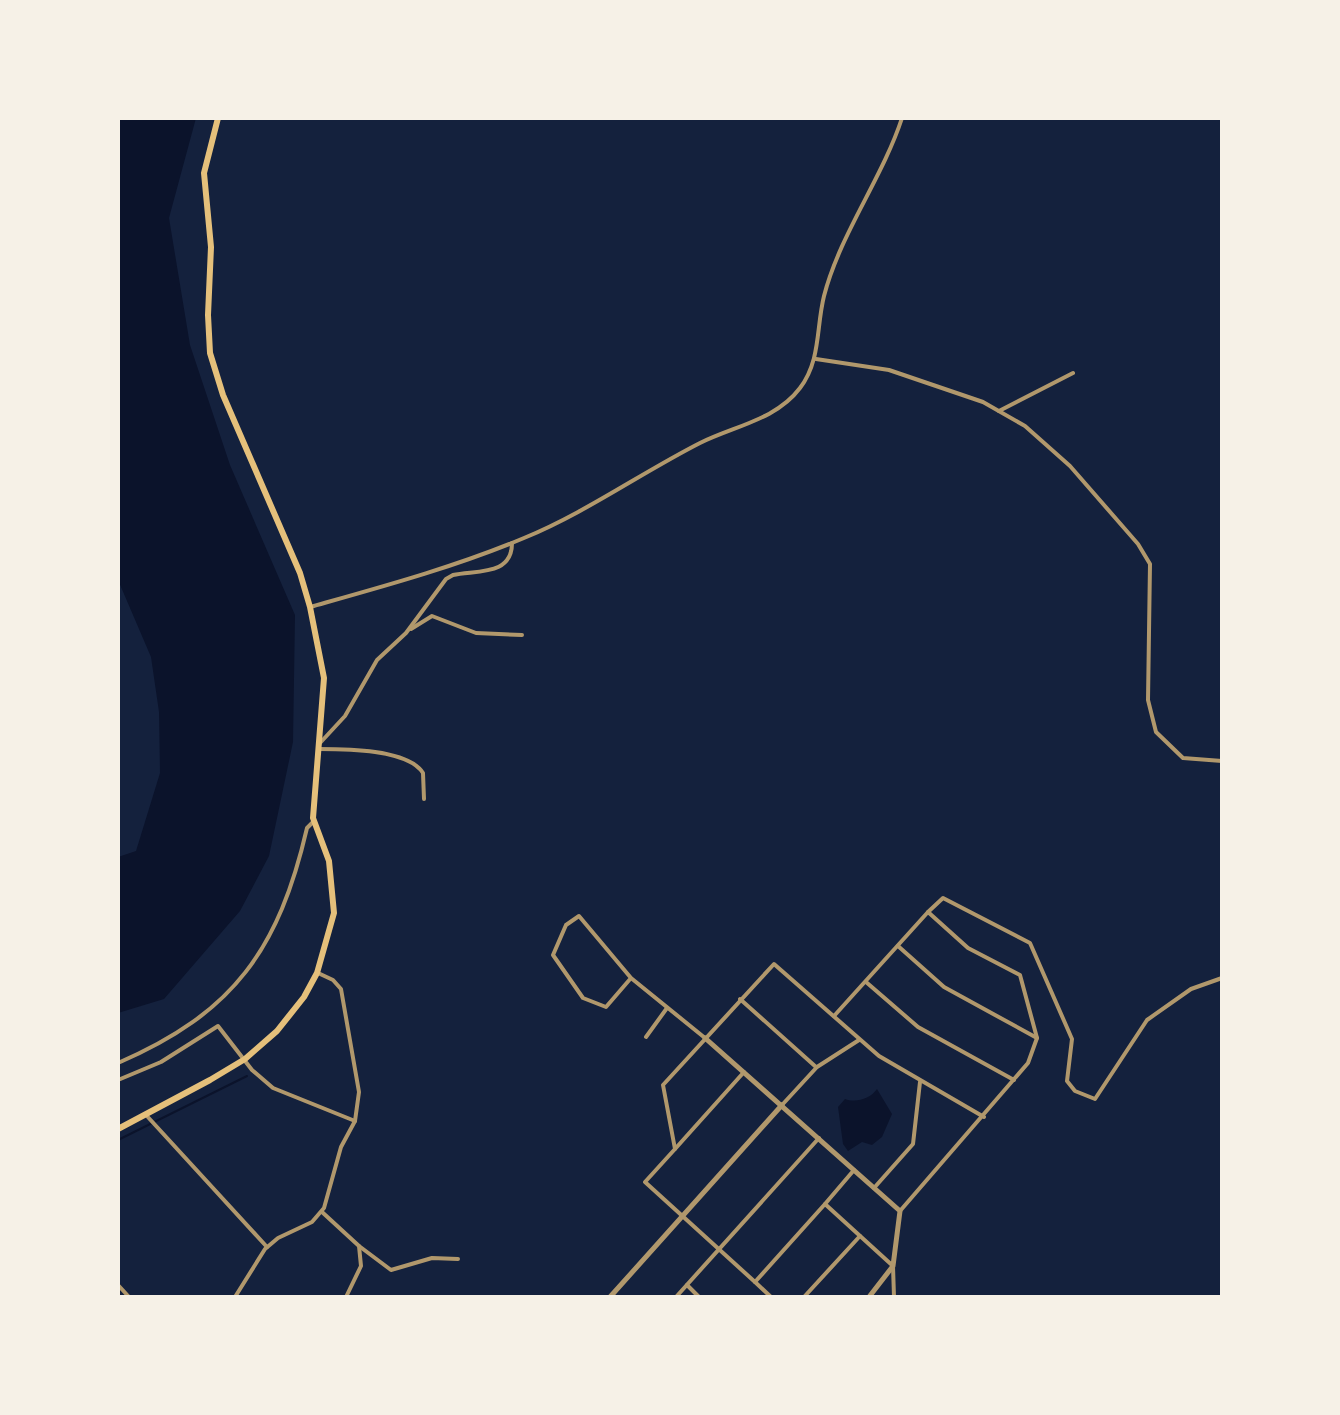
<svg xmlns="http://www.w3.org/2000/svg" width="1340" height="1415" viewBox="0 0 1340 1415" font-family="'Titillium Web',sans-serif">
	<rect width="100%" height="100%" fill="#14213d"/>
	<g fill="#0b132b">
		<polygon points="118,118 196,118 169,218 190,345 230,465 295,615 293,742 269,856 240,911 164,999 118,1013 118,857 136,851 160,773 159,712 151,657 118,580"/>
		<path d="M877,1089l15,25 -10,23 -10,8 -10,-3 -14,9 -5,-7 -5,-37 7,-8c11,4 25,0 32,-10z"/>
	</g>
	<g fill="none" stroke-linecap="round" stroke-linejoin="round">
		<polyline stroke="#0b132b" stroke-width="2" points="118,1140 247,1076"/>
		<g stroke="#b1986c" stroke-width="4">
			<polyline points="816,359 889,370 983,402 1025,426 1070,466 1138,544 1150,564 1148,700 1156,732 1183,758 1222,761"/>
			<polyline points="999,411 1073,373"/>
			<path d="M310,607c71,-20 145,-40 214,-69 61,-25 117,-65 176,-95 34,-17 76,-23 100,-55 21,-28 16,-60 24,-92 16,-62 58,-117 78,-178"/>
			<polyline points="411,629 432,616 476,633 522,635"/>
			<path d="M320,743l25,-27 32,-56 29,-27 40,-54 7,-4c24,-5 59,1 59,-32"/>
			<path d="M319,749c26,0 89,0 104,24l1,26"/>
			<polyline points="928,912 943,898 1030,943 1072,1039 1067,1081 1075,1091 1095,1099 1147,1020 1191,989 1222,978"/>
			<polyline points="898,946 944,987 1037,1038"/>
			<polyline points="631,978 606,1007 583,998 553,955 566,925 579,916 631,978 705,1038"/>
			<polyline points="866,982 918,1027 1014,1080"/>
			<polyline points="740,999 816,1067"/>
			<polyline points="834,1016 928,912 968,948 1020,975 1037,1038 1028,1063 900,1211"/>
			<polyline points="646,1037 667,1008"/>
			<path d="M118,1063c116,-50 161,-114 189,-235l7,-7"/>
			<polyline points="118,1080 161,1062 218,1026 252,1070 273,1088 355,1121"/>
			<polyline points="782,1105 817,1067 859,1040"/>
			<polyline points="146,1115 267,1247"/>
			<polyline points="675,1149 744,1072"/>
			<polyline points="874,1188 913,1144 920,1082"/>
			<polyline points="825,1204 854,1170"/>
			<polyline points="322,1212 359,1246 361,1266 346,1297"/>
			<polyline points="359,1246 391,1270 432,1258 458,1259"/>
			<polyline points="755,1282 771,1297"/>
			<polyline points="118,1285 129,1297"/>
			<polyline points="687,1285 699,1297"/>
			<polyline points="235,1297 265,1249 278,1238 312,1222 324,1208 341,1147 355,1121 359,1092 341,989 333,980 318,973"/>
			<polyline points="676,1297 819,1138"/>
			<polyline points="804,1297 860,1236"/>
			<polyline points="894,1297 893,1266 825,1204 755,1282 645,1182 675,1149 663,1085 774,964 879,1056 984,1117"/>
		</g>
		<g stroke="#b1986c" stroke-width="5">
			<polyline points="705,1038 900,1211 893,1266 869,1297"/>
			<polyline points="610,1297 782,1105"/>
		</g>
		<polyline stroke="#e5c07b" stroke-width="6" points="118,1129 210,1080 245,1059 277,1031 304,997 317,973 334,913 329,861 313,818 324,678 310,607 300,573 223,395 210,353 208,315 211,247 204,173 218,118"/>
	</g>
	<rect width="1340" height="1415" fill="none" stroke="#f6f1e7" stroke-width="240"/>
</svg>
